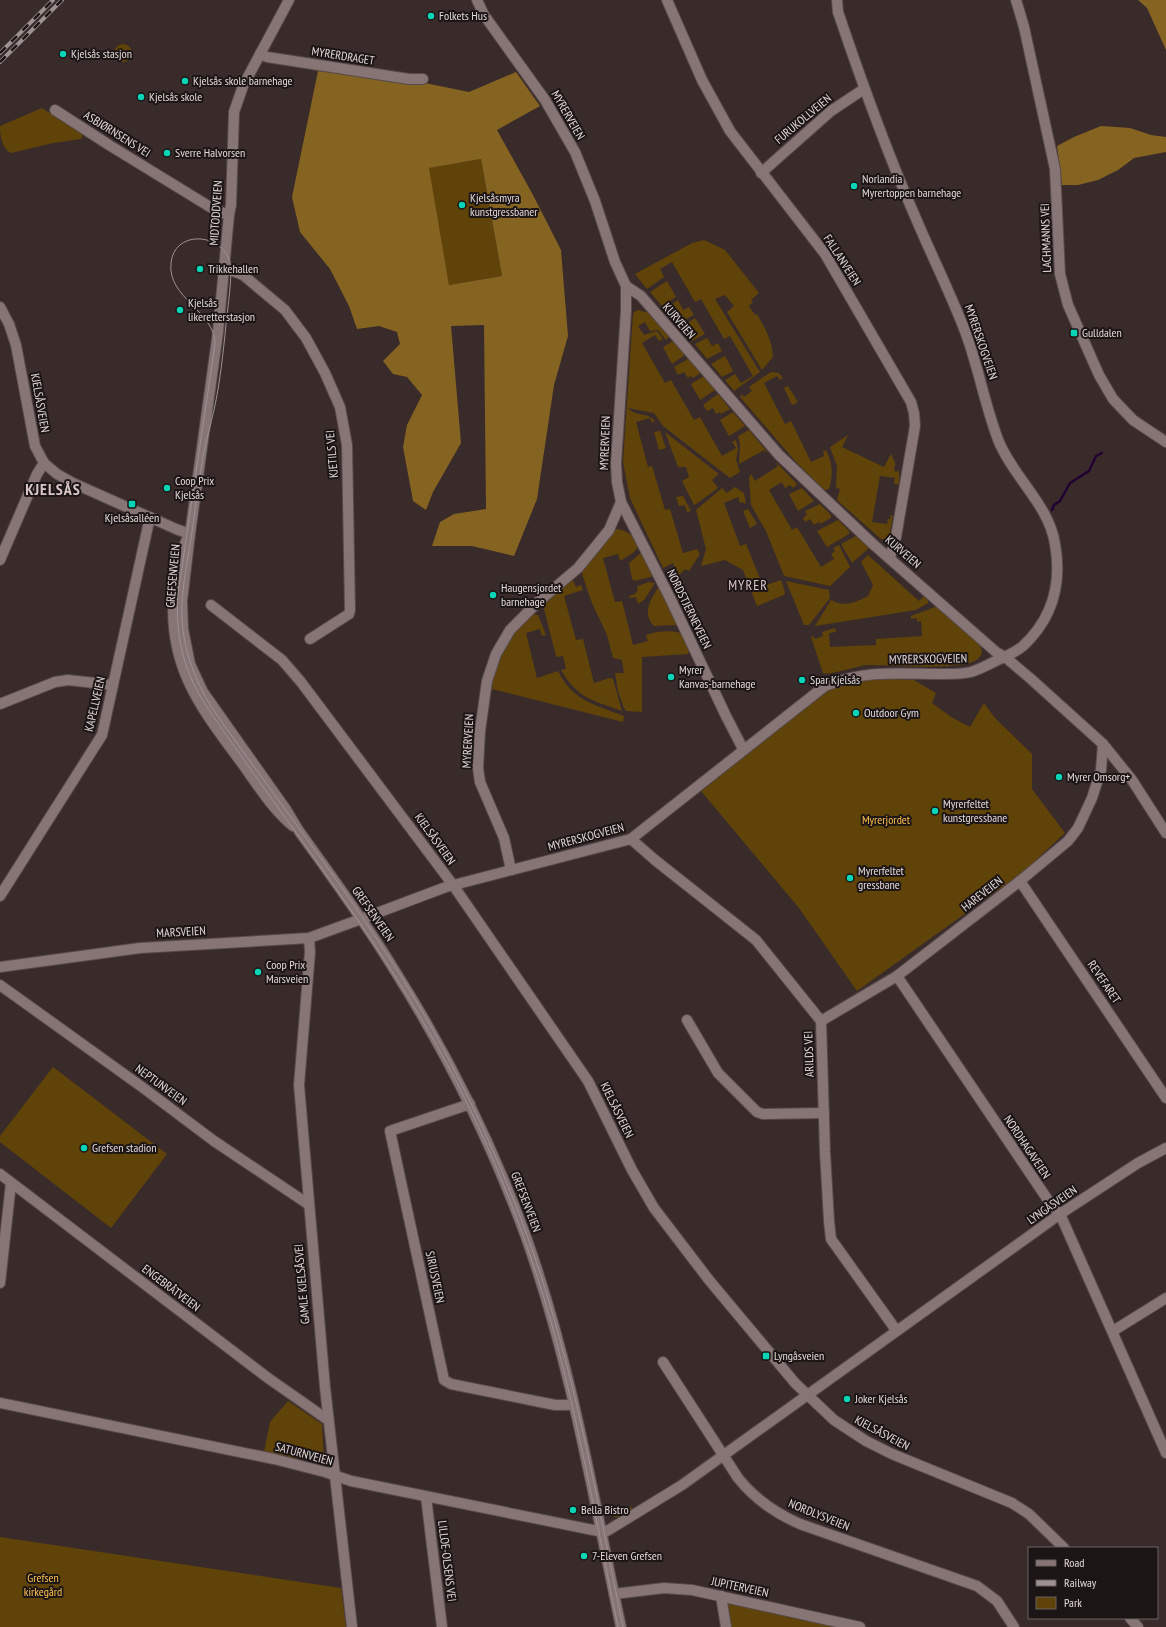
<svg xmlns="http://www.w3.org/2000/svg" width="1166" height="1627" viewBox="0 0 1166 1627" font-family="'PT Sans Narrow',sans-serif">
	<rect width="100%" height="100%" fill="#3a2b2b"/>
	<g fill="#5f4308">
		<circle cx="123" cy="53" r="9"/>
		<path d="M42,108l36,23 5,4 -2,4 -28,4 -42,10c-9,-4 -11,-17 -11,-27z"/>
		<polygon points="481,159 502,276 449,285 428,168"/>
		<path d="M704,240l21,10 34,43 -8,7 2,2 -4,4 6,9 2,-1c8,14 15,26 16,43l-11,13 -35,-58 7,-6 -9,-11 -10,4 45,73 -26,19 -9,-11 10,-6 6,9 12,-7 -23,-40 -6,3 -23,-40 -6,3 -23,-40 -12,7 4,8 -17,12 -12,-15 57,-31z"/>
		<polygon points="667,281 676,297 662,306 650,292"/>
		<polygon points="678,300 683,310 689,307 694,315 677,324 665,309"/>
		<path d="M638,310l11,3 21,23 -4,4 -8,-10 -8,1 -5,-9 -7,4 6,9 13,-4 6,8 -4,2 -4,-6 -13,8 23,40 6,-3 23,40 6,-3 22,39 14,-8 -4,-6 4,-2 2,9 -2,11 4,12 -10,6 -67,-52 -9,-13 -26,-5c8,9 20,4 27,13l-3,2 -2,-5 -14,4 12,45 4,-1 13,44 5,-1 13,44 14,-4 3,5 -11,17 -4,-2 -7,7 -5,-13 -10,5 -33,-70 -7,-36 10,-147 1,-3z"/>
		<polygon points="695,318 705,334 692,341 680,328"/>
		<polygon points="707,338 712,346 718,343 722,351 707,359 695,344"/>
		<polygon points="673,341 685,355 672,364 663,347"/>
		<polygon points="725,356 733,371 722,377 711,364"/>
		<polygon points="688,359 701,373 693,378 691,376 688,378 684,372 678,375 674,367"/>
		<path d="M771,372l8,1 4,5 -3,2 -3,-4 -13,7 21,41 6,-3 20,41 13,-6 -1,-4 3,-2c7,13 7,25 3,39l-5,1 -29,-29 -55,-64 2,-3 2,3 8,-6 -3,-4z"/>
		<polygon points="704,376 715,390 700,400 691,384"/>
		<polygon points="788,386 798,402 792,405 784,388"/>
		<polygon points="718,394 730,409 721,414 720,412 716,414 713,408 707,411 703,405"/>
		<polygon points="733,412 745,426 729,436 720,420"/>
		<polygon points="749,430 769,454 764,450 739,464 740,445 738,436"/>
		<polygon points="660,431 666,448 659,450 654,432"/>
		<polygon points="665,432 719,474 712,480 718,488 696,504 694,505 682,481 689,477 686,467 678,467"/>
		<polygon points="848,435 842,447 884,467 891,454 896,465 894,466 895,472 899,471 899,484 894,484 895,478 880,476 872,522 887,524 888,519 890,519 891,515 893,516 889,537 886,540 881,539 837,500 840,489 836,488 837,466 830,447"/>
		<polygon points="775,461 797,484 793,488 790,485 785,488 782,482 769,490 792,530 797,527 821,567 834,559 831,554 835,551 833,548 839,545 850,567 830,586 784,576 766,531 751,505 749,478 751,474 755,481 778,466"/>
		<polygon points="735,487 744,493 746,504 742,502 740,503 738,497 724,503 740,546 746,544 763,586 781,580 785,592 784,595 757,606 743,570 725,560 701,566 706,549 696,510 722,488 727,493"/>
		<polygon points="802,488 814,501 798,511 789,494"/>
		<polygon points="683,496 691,511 687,512 685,505 679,506 676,497"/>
		<polygon points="820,504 831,515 831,518 820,524 819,522 814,525 810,519 805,522 803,518 807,515 805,511"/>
		<polygon points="748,509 757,524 750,528 743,511"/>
		<polygon points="838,520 849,531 849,534 827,547 817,531"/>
		<path d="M616,529c11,1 19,7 23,17l-6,7 -13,8 -2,-7 -15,4 12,44 7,-1 11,44 15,-4 -2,-6c10,-4 24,-5 35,-2l8,18 -1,3 -46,3v55l-16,-1 -2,-3 -6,-17 -3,-18h9l-2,-13 -9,-2 -6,-23 -15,-32 -10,-29 1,-5z"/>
		<polygon points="856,536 869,548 852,563 841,544"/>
		<polygon points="642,552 654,576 634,581 632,579 629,563"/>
		<path d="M868,555l51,46 5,-5 4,3v4l-12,7 -101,16 16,-26c13,8 25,2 37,-4l5,-11 -12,-23z"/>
		<path d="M572,579l4,8 5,-2 2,5 -19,6 12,44 7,-1 11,44 15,-5 4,1 9,32c-30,-11 -44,-12 -61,-41l5,-1 -3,-13 -6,1 -1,-1 -13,-51z"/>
		<polygon points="786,581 829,590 830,598 809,625 804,625"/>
		<polygon points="649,582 655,583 644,600 638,604 636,597 630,598 629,596 635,594 638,590 637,588 638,586"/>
		<path d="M658,588h2l17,37 -23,1c-12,-12 -4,-26 4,-38z"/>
		<polygon points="682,594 687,603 684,605 686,610 690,609 691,611 686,615 678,599 678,596"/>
		<path d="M935,607h3l41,36 3,8c-1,6 -4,9 -10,11 -18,8 -82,3 -105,3 -9,1 -39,11 -44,8l-12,-36 2,-1 2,3 8,-3 -1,-4 13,-4 1,4 -7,1 1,14 46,-2v-6l46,-3 -1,-15 -4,1v-4l-6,1v-3z"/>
		<path d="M533,614l5,1 8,20 -4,1 -2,-7 -14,4 11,45 21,-7c15,30 37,34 66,45l-1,6 -131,-33c-4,-14 16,-49 25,-60 5,-5 11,-10 16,-15z"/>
		<polygon points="875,678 914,680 936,693 932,703 951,717 970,727 984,703 995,718 1032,754 1032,789 1065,833 1022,873 857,991 799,908 701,791 828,691 842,684"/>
		<polygon points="53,1067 167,1154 111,1228 0,1142 0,1136"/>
		<path d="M288,1401l34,23 2,36c-10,4 -48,-6 -60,-8l6,-30z"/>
		<polygon points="631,1507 633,1509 619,1517 613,1517 616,1511"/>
		<polygon points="0,1537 341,1588 346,1627 0,1627"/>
		<polygon points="726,1602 849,1627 729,1627"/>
	</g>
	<g fill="#856321" fill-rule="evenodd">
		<polygon points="1138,0 1166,0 1166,50 1147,8"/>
		<path d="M318,71l107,12 44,9 47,-20 24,34 -43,24 36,65 28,55 7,86 -14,49 -17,114 -23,57 -42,-10h-40l8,-24 14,-8 32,-5 -2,-184 -33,1 10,117 -28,49 -7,18 -13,-9 -10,-54 4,-22 15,-30 -15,-18 -14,-3 -10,-13 17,-17 -3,-12 -18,-6 -22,3 -8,-23 -19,-37 -30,-37 -8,-35zM481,159l21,117 -53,9 -20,-117z"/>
		<polygon points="1101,126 1130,128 1151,135 1166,137 1166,152 1134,158 1118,170 1098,180 1078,185 1062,185 1057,146 1074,137"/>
	</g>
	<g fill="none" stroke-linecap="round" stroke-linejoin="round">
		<polyline stroke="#210132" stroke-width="2.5" points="1052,510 1054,505 1060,501 1070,483 1089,471 1096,456 1102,453"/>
		<defs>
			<g id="street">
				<polyline points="477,0 484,15 545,100 575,152 595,201 615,262 626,286 626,311 616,463 617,482 621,502 609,530 578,568 538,602 510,630 496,654 487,681 480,731 478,768 480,782 504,838 511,870"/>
				<polyline points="667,0 702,80 730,131 825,254 911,402 914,413 915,426 896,537 890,557"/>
				<polyline points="260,54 267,57 409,79 423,79"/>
				<polyline points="55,110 109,145 215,210 229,215"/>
				<polyline points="761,173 831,111 864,89"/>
				<polyline points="225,268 243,275 285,310 306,338 325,373 340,407 347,445 350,610 349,614 310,639"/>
				<polyline points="626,286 641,296 779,455 874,545 996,652 1005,657 1031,679 1103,744 1132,780 1166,833"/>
				<polyline points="621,502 670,598 726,716 743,749"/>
				<polyline points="0,560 37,474 44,463"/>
				<polyline points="211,605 282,660 301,682 453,885"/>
				<polyline points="0,704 55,682 68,680 113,685"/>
				<polyline points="631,839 655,860 756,940 821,1021 825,1152 829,1221 831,1239 896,1330"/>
				<polyline points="1020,881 1166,1098"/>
				<polyline points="309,938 310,952 299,1085 325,1387 352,1627"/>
				<polyline points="0,967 140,948 309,938 361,919"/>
				<polyline points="897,976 1052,1206 1060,1214 1166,1453"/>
				<polyline points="0,985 142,1087 214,1141 308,1204"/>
				<polyline points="687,1020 718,1073 757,1112 763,1114 824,1113"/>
				<polyline points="821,1021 897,976 1020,881 1068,841 1078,828 1092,798 1101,770 1103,744"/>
				<polyline points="470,1104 390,1131 444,1380 451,1384 555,1405 574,1405"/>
				<polyline points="0,1174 268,1378 328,1420"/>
				<polyline points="0,1283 11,1183"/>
				<polyline points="1113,1331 1166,1298"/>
				<path d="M663,1362l75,116c16,20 39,36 62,46l177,62 20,15 17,26"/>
				<polyline points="0,1403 274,1459 325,1472 351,1481 598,1531 607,1531 682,1485 1060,1214 1138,1163 1166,1148"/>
				<polyline points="426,1497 442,1627"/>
				<polyline points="614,1594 664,1588 692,1590 860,1627"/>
				<polyline points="721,1596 726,1627"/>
			</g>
			<g id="secondary">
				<path d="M289,0l-46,86 -9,26 -3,93 -2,10 -11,117 -28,202 -8,67 1,28 7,35 13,28 84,119 12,20c33,46 67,92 96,140 53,84 97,173 131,266 45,126 67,259 95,390"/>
				<polyline points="1016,0 1024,27 1055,169 1060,274 1068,305 1099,375 1113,399 1133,420 1166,442"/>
				<polyline points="0,307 9,324 16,345 35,446 44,463 57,474 73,483 176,529 190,534"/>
				<path d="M187,539c-8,17 -11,35 -13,53 -7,73 26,115 67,170 16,22 31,47 52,64"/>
				<polyline points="453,885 588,1081 632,1170 654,1208 709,1280 795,1383 834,1420 866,1441 892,1454 1012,1503 1029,1514 1064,1548"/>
				<polyline points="0,896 102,735 150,517"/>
				<path d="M361,919l85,-32 185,-48 194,-153c36,-15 68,-13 106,-12 13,0 27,1 40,-2 10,-3 20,-9 29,-13 9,-4 16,-7 23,-13 30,-28 39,-63 32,-102 -6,-39 -41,-66 -56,-102 -15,-38 -21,-79 -36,-116 -15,-38 -33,-74 -49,-112 -29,-66 -53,-134 -76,-202l-1,-12"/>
				<polyline points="1130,1618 1138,1627"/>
			</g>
		</defs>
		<use href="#street" stroke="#574a4b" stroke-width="12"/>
		<use href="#secondary" stroke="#574a4b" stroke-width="12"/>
		<use href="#street" stroke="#877576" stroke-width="10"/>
		<use href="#secondary" stroke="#877576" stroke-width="10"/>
		<path stroke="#9d9191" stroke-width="1" d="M618,1627c-20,-96 -37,-193 -62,-287 -24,-89 -58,-177 -100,-259 -70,-135 -166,-252 -251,-377 -22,-34 -30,-70 -27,-110l37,-250c0,-33 -48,-46 -44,-81 3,-32 47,-31 58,-4 5,12 -2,51 -3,66 -3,29 -6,58 -12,85 -3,14 -7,27 -10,41 -5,29 -9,59 -13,88 -5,30 -12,62 -8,92 4,28 14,53 29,77 80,114 170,224 235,348 45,85 82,174 108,266 29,100 47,203 68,305"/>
		<defs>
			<g id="rail">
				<polyline points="0,53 53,0"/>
				<polyline points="0,62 62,0"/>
			</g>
		</defs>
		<use href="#rail" stroke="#9d9191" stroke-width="4"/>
		<use href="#rail" stroke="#1c1515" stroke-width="2.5" stroke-dasharray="8" stroke-linecap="butt"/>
	</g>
	<g fill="#08d5b5" stroke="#1c1515" stroke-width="1.5">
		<circle cx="431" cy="16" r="4"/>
		<circle cx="63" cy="54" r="4"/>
		<circle cx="185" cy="81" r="4"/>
		<circle cx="141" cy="97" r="4"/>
		<circle cx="167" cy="153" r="4"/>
		<circle cx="854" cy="186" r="4"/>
		<circle cx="462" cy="205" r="4"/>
		<circle cx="200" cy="269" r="4"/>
		<circle cx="180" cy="310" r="4"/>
		<rect x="1070" y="329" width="8" height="8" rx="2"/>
		<circle cx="167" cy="488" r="4"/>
		<rect x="128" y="500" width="8" height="8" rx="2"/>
		<circle cx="493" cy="595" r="4"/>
		<circle cx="671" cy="677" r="4"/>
		<circle cx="802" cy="680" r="4"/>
		<circle cx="856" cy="713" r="4"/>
		<circle cx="1059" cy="777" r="4"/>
		<circle cx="935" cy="811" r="4"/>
		<circle cx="850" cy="878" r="4"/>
		<circle cx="258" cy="972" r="4"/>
		<circle cx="84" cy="1148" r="4"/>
		<rect x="762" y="1352" width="8" height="8" rx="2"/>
		<circle cx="847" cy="1399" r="4"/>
		<circle cx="573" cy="1510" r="4"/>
		<circle cx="584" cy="1556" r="4"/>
	</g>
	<g text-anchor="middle" stroke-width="4" stroke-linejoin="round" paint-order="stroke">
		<g font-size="12" fill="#e2d8d8" stroke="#1c1515" text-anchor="start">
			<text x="439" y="20">Folkets Hus</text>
			<text x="71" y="58">Kjelsås stasjon</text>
			<text x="193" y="85">Kjelsås skole barnehage</text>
			<text x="149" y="101">Kjelsås skole</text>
			<text x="175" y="157">Sverre Halvorsen</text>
			<text x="862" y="183">Norlandia<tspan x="862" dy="14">Myrertoppen barnehage</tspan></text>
			<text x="470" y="202">Kjelsåsmyra<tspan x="470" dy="14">kunstgressbaner</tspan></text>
			<text x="208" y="273">Trikkehallen</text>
			<text x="188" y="307">Kjelsås<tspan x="188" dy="14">likeretterstasjon</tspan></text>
			<text x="1082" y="337">Gulldalen</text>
			<text x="175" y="485">Coop Prix<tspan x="175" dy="14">Kjelsås</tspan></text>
			<text x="132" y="522" text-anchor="middle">Kjelsåsalléen</text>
			<text x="501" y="592">Haugensjordet<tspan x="501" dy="14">barnehage</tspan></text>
			<text x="679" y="674">Myrer<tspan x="679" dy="14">Kanvas-barnehage</tspan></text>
			<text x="810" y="684">Spar Kjelsås</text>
			<text x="864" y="717">Outdoor Gym</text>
			<text x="1067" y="781">Myrer Omsorg+</text>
			<text x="943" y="808">Myrerfeltet<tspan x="943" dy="14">kunstgressbane</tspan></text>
			<text x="858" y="875">Myrerfeltet<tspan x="858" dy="14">gressbane</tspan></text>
			<text x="266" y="969">Coop Prix<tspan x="266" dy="14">Marsveien</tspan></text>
			<text x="92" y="1152">Grefsen stadion</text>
			<text x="774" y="1360">Lyngåsveien</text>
			<text x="855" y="1403">Joker Kjelsås</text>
			<text x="581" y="1514">Bella Bistro</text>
			<text x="592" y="1560">7-Eleven Grefsen</text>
		</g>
		<g font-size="12" fill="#e2d8d8" stroke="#1c1515">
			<text transform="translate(343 56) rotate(9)" y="4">MYRERDRAGET</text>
			<text transform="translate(568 115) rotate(60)" y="4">MYRERVEIEN</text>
			<text transform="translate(803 119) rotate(-40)" y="4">FURUKOLLVEIEN</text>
			<text transform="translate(117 134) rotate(32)" y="4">ASBJØRNSENS VEI</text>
			<text transform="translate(216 213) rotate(-86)" y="4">MIDTODDVEIEN</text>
			<text transform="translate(1046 238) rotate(-92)" y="4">LACHMANNS VEI</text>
			<text transform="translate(842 260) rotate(57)" y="4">FALLANVEIEN</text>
			<text transform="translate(679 321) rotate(49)" y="4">KURVEIEN</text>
			<text transform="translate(981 342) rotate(71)" y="4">MYRERSKOGVEIEN</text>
			<text transform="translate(40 403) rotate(80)" y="4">KJELSÅSVEIEN</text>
			<text transform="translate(605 443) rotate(-88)" y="4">MYRERVEIEN</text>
			<text transform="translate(332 454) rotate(-95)" y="4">KJETILS VEI</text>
			<text transform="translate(903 552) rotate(41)" y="4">KURVEIEN</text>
			<text transform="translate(173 576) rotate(-85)" y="4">GREFSENVEIEN</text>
			<text transform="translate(689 609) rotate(64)" y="4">NORDSTJERNEVEIEN</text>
			<text transform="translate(928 659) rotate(-1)" y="4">MYRERSKOGVEIEN</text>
			<text transform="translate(95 704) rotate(-77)" y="4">KAPELLVEIEN</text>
			<text transform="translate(468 741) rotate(-87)" y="4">MYRERVEIEN</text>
			<text transform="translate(586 837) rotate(-15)" y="4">MYRERSKOGVEIEN</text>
			<text transform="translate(435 839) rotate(54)" y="4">KJELSÅSVEIEN</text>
			<text transform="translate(982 894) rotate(-38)" y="4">HAREVEIEN</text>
			<text transform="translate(373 914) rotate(55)" y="4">GREFSENVEIEN</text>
			<text transform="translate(181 932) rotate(-3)" y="4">MARSVEIEN</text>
			<text transform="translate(1104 982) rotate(56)" y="4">REVEFARET</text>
			<text transform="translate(809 1054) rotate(-92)" y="4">ARILDS VEI</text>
			<text transform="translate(161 1085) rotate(36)" y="4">NEPTUNVEIEN</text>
			<text transform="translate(617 1110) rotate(64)" y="4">KJELSÅSVEIEN</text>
			<text transform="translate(1027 1147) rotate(56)" y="4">NORDHAGAVEIEN</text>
			<text transform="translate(526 1202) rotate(69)" y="4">GREFSENVEIEN</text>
			<text transform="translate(1052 1205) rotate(-35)" y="4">LYNGÅSVEIEN</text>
			<text transform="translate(435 1277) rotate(78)" y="4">SIRIUSVEIEN</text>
			<text transform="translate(302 1284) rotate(-95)" y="4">GAMLE KJELSÅSVEI</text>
			<text transform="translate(171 1288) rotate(37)" y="4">ENGEBRÅTVEIEN</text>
			<text transform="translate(882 1433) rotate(28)" y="4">KJELSÅSVEIEN</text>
			<text transform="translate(304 1454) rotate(15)" y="4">SATURNVEIEN</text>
			<text transform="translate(819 1515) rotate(22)" y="4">NORDLYSVEIEN</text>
			<text transform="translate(447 1561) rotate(83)" y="4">LILLOE-OLSENS VEI</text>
			<text transform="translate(740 1587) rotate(12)" y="4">JUPITERVEIEN</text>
		</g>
		<g font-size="12" fill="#fec14e" stroke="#1c1515">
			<text x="886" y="824">Myrerjordet</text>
			<text x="43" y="1582">Grefsen<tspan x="43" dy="14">kirkegård</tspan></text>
		</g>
		<g font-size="14" letter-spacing="1" fill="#d9c5c6" stroke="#1c1515">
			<text x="748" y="590">MYRER</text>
		</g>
		<g font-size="16" font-weight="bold" letter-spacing="1" fill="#d9c5c6" stroke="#1c1515">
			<text x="53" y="495">KJELSÅS</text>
		</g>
	</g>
	<rect x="1028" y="1547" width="130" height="72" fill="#1c1515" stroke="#6b6363"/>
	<rect x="1036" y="1560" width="20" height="6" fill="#877576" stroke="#6b6363"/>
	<text x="1064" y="1567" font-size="12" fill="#e2d8d8">Road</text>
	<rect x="1036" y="1580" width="20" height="6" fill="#9d9191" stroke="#6b6363"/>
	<text x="1064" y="1587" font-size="12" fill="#e2d8d8">Railway</text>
	<rect x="1036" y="1597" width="20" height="12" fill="#5f4308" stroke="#6b6363"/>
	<text x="1064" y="1607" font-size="12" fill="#e2d8d8">Park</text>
</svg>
